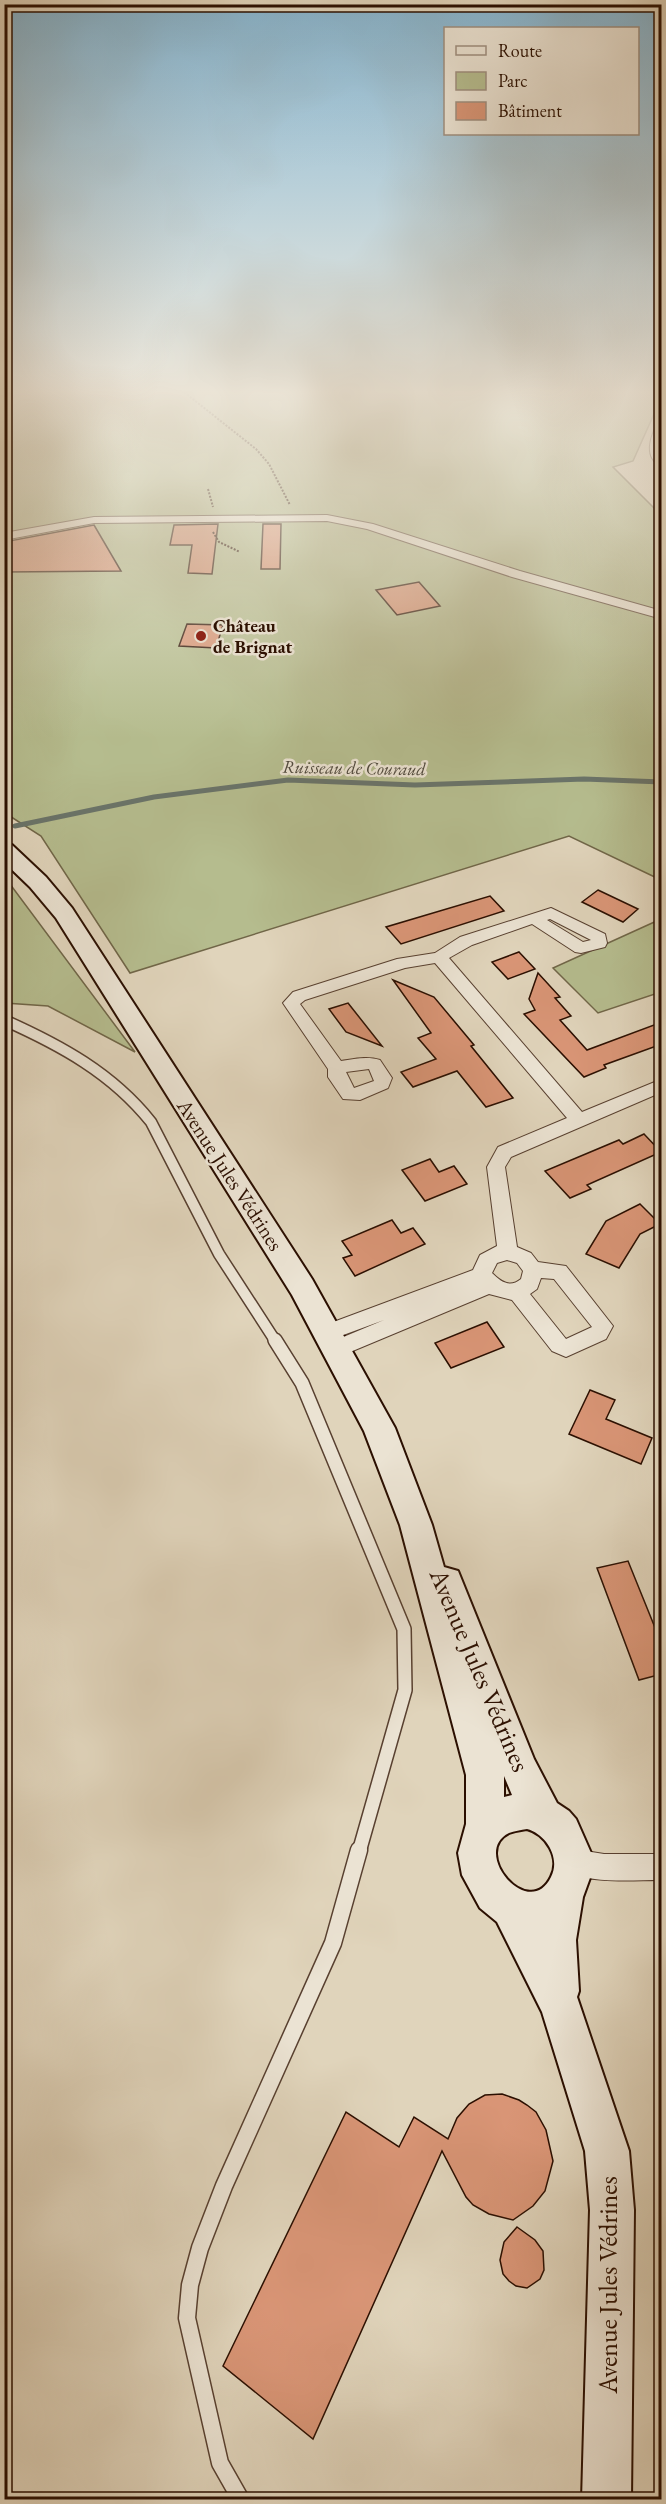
<svg xmlns="http://www.w3.org/2000/svg" width="666" height="2504" viewBox="0 0 666 2504" font-family="'EB Garamond',serif">
	<rect width="100%" height="100%" fill="#e0d4bb"/>
	<filter id="stains"><feTurbulence type="fractalNoise" baseFrequency=".00333" numOctaves="4"/><feColorMatrix values="0 0 0 0 .2 0 0 0 0 .09 0 0 0 0 .02 0 0 0 .5 -.17"/></filter>
	<radialGradient id="worn" r=".72"><stop offset=".6" stop-color="#630" stop-opacity="0"/><stop offset="1" stop-color="#630" stop-opacity=".3"/></radialGradient>
	<g fill="#b5bc8e" stroke="#706648" stroke-width="1.5">
		<polygon points="4,388 661,388 661,405 654,414 633,461 613,467 661,515 661,880 569,836 130,973 41,836 5,813"/>
		<polygon points="5,878 7,880 135,1052 48,1006 5,1003"/>
		<polygon points="661,919 661,992 598,1013 553,968"/>
	</g>
	<g fill="none" stroke-linecap="round" stroke-linejoin="round">
		<polyline stroke="#6a746a" stroke-width="5" points="15,826 154,797 288,780 415,785 584,779 662,782"/>
	</g>
	<g fill="#d99576" stroke="#2b0f01" stroke-width="1.5">
		<polygon points="218,524 212,574 188,573 192,545 170,545 174,525"/>
		<polygon points="263,524 281,524 280,569 261,569"/>
		<polygon points="94,525 121,571 4,572 4,542"/>
		<polygon points="419,582 440,606 397,615 376,590"/>
		<polygon points="187,624 223,625 216,648 179,646"/>
		<polygon points="598,890 638,909 623,922 582,902"/>
		<polygon points="490,896 504,911 401,944 386,927"/>
		<polygon points="519,952 535,969 508,979 492,962"/>
		<polygon points="538,973 560,997 555,998 571,1016 560,1020 587,1050 662,1022 662,1044 604,1065 606,1068 584,1077 524,1014 535,1010 529,999"/>
		<polygon points="393,980 434,997 474,1045 471,1046 513,1098 486,1107 457,1071 413,1087 401,1072 436,1059 418,1038 431,1033"/>
		<polygon points="348,1003 382,1046 346,1032 329,1009"/>
		<polygon points="644,1134 661,1152 587,1185 591,1189 570,1198 545,1171 619,1140 623,1144"/>
		<polygon points="430,1159 439,1172 454,1166 467,1184 425,1201 402,1170"/>
		<polygon points="640,1204 660,1224 640,1234 619,1268 586,1254 606,1221"/>
		<polygon points="392,1220 401,1233 413,1228 425,1244 355,1276 343,1258 352,1255 342,1241"/>
		<polygon points="487,1322 504,1347 451,1368 435,1343"/>
		<polygon points="590,1390 615,1400 606,1419 652,1438 641,1464 569,1434"/>
		<polygon points="628,1561 662,1645 662,1674 639,1680 597,1568"/>
		<polygon points="502,2094 519,2100 527,2105 536,2112 546,2130 553,2161 545,2191 533,2206 513,2220 489,2214 473,2205 466,2197 442,2151 313,2439 223,2366 346,2112 399,2147 414,2117 448,2139 457,2118 469,2104 485,2095"/>
		<polygon points="517,2227 535,2240 543,2251 544,2270 540,2279 527,2288 516,2286 509,2281 503,2274 500,2260 504,2242"/>
	</g>
	<g fill="none" stroke-linecap="round" stroke-linejoin="round">
		<defs>
			<path id="lane-far2" d="M4,1020c56,25 108,53 147,102l68,132 57,88"/>
			<polyline id="lane-far1" points="275,1340 302,1383 404,1629 405,1690 359,1852"/>
			<polyline id="lane" points="241,2500 220,2463 187,2318 190,2285 200,2248 224,2186 333,1943 359,1850"/>
			<g id="street">
				<path d="M662,422v45c-19,-9 -12,-30 -4,-44z"/>
				<polygon points="327,515 373,524 520,571 662,611 662,619 512,577 367,529 327,521 94,523 4,540 4,533 94,517"/>
				<path d="M551,908l54,26 2,9 -2,4 -24,6 -6,-1 -43,-28 -60,21 -23,13 133,154 80,-33v13l-151,65 -6,10 12,80 14,6 7,9 28,4 47,60 -7,13 -40,18 -14,-6 -40,-51 -23,-6 -146,61 -7,2 -7,-2 -3,-6 3,-6 55,-23 -57,21 -7,-2 -3,-6 3,-6 153,-57 7,-15 17,-9 -10,-79 11,-20 69,-29 -132,-155 -30,5 -100,32 -5,4 41,57c14,-2 26,-5 39,-1l12,18 -4,10 -28,12 -17,-1 -15,-22v-8l-45,-66 10,-11 104,-33 38,-6 25,-16zM550,919l41,21 -8,2 -36,-22zM369,1069l5,12 -20,7 -8,-16zM507,1260l10,3 6,8 -2,8c-11,9 -20,3 -29,-6l5,-10zM541,1278l13,1 38,48 -26,12 -36,-45 7,-5z"/>
				<path d="M573,1849l31,5h58v26c-33,0 -68,4 -98,-9l-4,-9 4,-9z"/>
			</g>
			<path id="secondary" d="M4,844l8,1 34,32 26,31 240,371 83,149 37,97 12,42 14,4 76,188 23,44 12,8 7,8 15,34v22l-8,22 -7,43 3,51 -2,6 52,154 5,59 -3,290h-49l8,-290 -5,-59 -43,-139 -45,-90 -17,-14 -18,-33 -4,-22 8,-29v-49l-66,-250 -36,-94 -72,-136 -236,-377 -26,-31 -26,-25zM504,1776l8,19 -8,2zM527,1829c19,5 34,29 24,48 -22,45 -81,-25 -42,-44 5,-2 12,-3 18,-4z"/>
		</defs>
		<use href="#lane-far2" stroke="#584030" stroke-width="13"/>
		<use href="#lane-far1" stroke="#584030" stroke-width="16"/>
		<use href="#lane" stroke="#584030" stroke-width="19"/>
		<use href="#street" stroke="#584030" stroke-width="2"/>
		<use href="#secondary" stroke="#2b0f01" stroke-width="4"/>
		<g stroke="#2b0f01" stroke-width="2" stroke-dasharray="2 1.5" stroke-linecap="butt">
			<polyline points="179,388 256,449 269,464 290,505"/>
			<polyline points="208,489 213,507"/>
			<polyline points="213,532 219,542 240,552"/>
		</g>
		<use href="#lane-far2" stroke="#ebe3d3" stroke-width="10"/>
		<use href="#lane-far1" stroke="#ebe3d3" stroke-width="13"/>
		<use href="#lane" stroke="#ebe3d3" stroke-width="16"/>
		<use href="#street" fill="#ebe3d3" fill-rule="evenodd"/>
		<use href="#secondary" fill="#ebe3d3" fill-rule="evenodd"/>
	</g>
	<linearGradient id="sky" x2="0" y2="1"><stop stop-color="#86b6d2"/><stop offset="0.53" stop-color="#f1ece0"/><stop offset="1" stop-color="#f1ece0" stop-opacity="0"/></linearGradient>
	<rect width="666" height="739" fill="url(#sky)"/>
	<circle fill="#8f2418" stroke="#ebe3d3" stroke-width="2" cx="201" cy="636" r="6"/>
	<g text-anchor="middle" stroke-width="5" stroke-linejoin="round" paint-order="stroke">
		<g font-size="18" font-weight="bold" fill="#2b0f01" stroke="#ebe3d3" text-anchor="start">
			<text x="213" y="632">Château<tspan x="213" dy="21">de Brignat</tspan></text>
		</g>
		<g font-size="18" font-style="italic" fill="#504a3e" stroke="#ebe3d3">
			<text transform="translate(354 768) rotate(1)" y="6">Ruisseau de Couraud</text>
		</g>
		<g font-size="21" fill="#2b0f01" stroke="#ebe3d3">
			<text transform="translate(230 1175) rotate(57)" y="7">Avenue Jules Védrines</text>
		</g>
		<g font-size="26" fill="#2b0f01" stroke="#ebe3d3">
			<text transform="translate(480 1670) rotate(67)" y="9">Avenue Jules Védrines</text>
			<text transform="translate(608 2285) rotate(-90)" y="9">Avenue Jules Védrines</text>
		</g>
	</g>
	<rect width="666" height="2504" fill="none" stroke="#e0d4bb" stroke-width="24"/>
	<rect x="6" y="6" width="654" height="2492" fill="none" stroke="#2b0f01" stroke-width="3"/>
	<rect x="12" y="12" width="642" height="2480" fill="none" stroke="#2b0f01" stroke-width="1.5"/>
	<rect x="444" y="27" width="195" height="108" fill="#ebe3d3" stroke="#9e8e7f" stroke-width="1.5"/>
	<rect x="456" y="46" width="30" height="9" fill="#ebe3d3" stroke="#9e8e7f" stroke-width="1.5"/>
	<text x="498" y="57" font-size="18" fill="#2b0f01">Route</text>
	<rect x="456" y="72" width="30" height="18" fill="#b5bc8e" stroke="#9e8e7f" stroke-width="1.5"/>
	<text x="498" y="87" font-size="18" fill="#2b0f01">Parc</text>
	<rect x="456" y="102" width="30" height="18" fill="#d99576" stroke="#9e8e7f" stroke-width="1.5"/>
	<text x="498" y="117" font-size="18" fill="#2b0f01">Bâtiment</text>
	<rect width="100%" height="100%" filter="url(#stains)"/>
	<rect width="100%" height="100%" fill="url(#worn)"/>
</svg>
